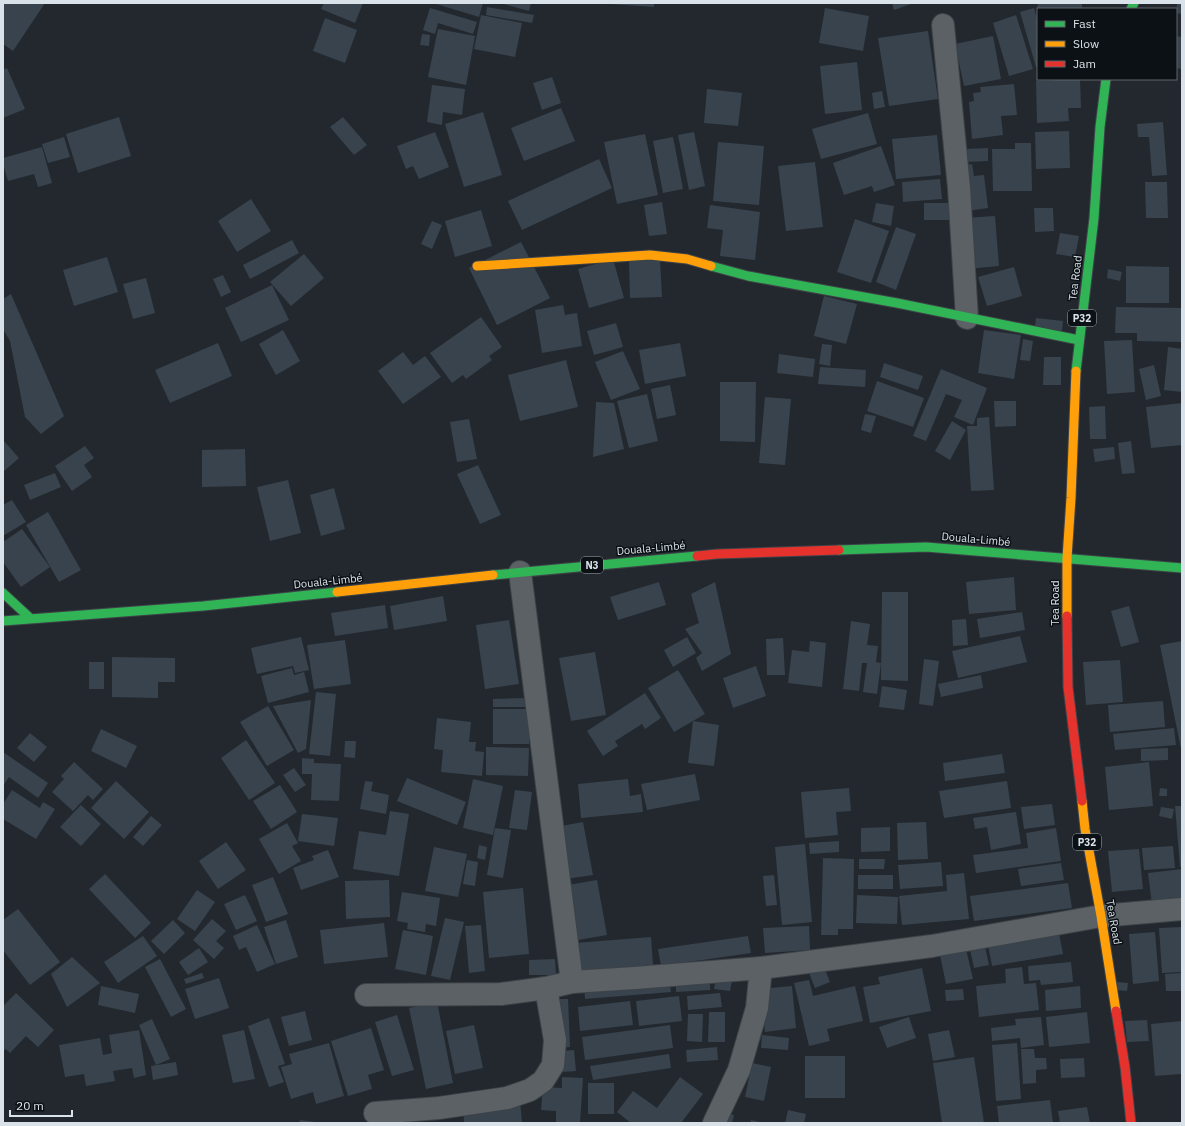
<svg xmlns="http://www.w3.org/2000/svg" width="1185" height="1126" viewBox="0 0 1185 1126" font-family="'IBM Plex Sans',sans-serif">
	<rect width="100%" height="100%" fill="#22282e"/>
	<g fill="#38434d">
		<polygon points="3,3 45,3 13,51 3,44"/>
		<polygon points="324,3 363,3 355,23 321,9"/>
		<polygon points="433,3 483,3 479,17"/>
		<polygon points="500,3 531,3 529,11"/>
		<polygon points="610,3 654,3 654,7 610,4"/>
		<polygon points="892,3 914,3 894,10"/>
		<polygon points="1038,3 1082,3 1082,9 1037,9"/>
		<polygon points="1177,3 1182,3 1182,14 1176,13"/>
		<polygon points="487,7 534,15 532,23 486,15"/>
		<polygon points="430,8 477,22 473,34 438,23 435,34 423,30"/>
		<polygon points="825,8 869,16 863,51 819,43"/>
		<polygon points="1034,8 1038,23 1038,67 1036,67 1020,12"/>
		<polygon points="481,15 522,23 515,57 474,49"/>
		<polygon points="1016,15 1033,69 1009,76 993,23"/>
		<polygon points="325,18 357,30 345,63 313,51"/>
		<polygon points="438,29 475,36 466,85 428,77"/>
		<polygon points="928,31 938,99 889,106 878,38"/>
		<polygon points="422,34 430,35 429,46 420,45"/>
		<polygon points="993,36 1001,79 964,86 955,44"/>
		<polygon points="1176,36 1182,37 1182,69 1176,68"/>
		<polygon points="857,62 862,110 825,114 820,66"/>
		<polygon points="7,68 25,109 3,118 3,70"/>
		<polygon points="552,77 561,103 542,110 533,83"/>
		<polygon points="1080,79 1081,108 1068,108 1069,121 1037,123 1036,81"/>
		<polygon points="1014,84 1017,115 1001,116 1003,135 972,139 969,102 974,101 973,93 981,92 980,87"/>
		<polygon points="432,85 465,89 462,115 443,112 442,125 427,122"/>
		<polygon points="707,89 742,93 738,126 704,123"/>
		<polygon points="882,91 885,107 874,109 872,93"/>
		<polygon points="561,108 575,141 524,161 511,128"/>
		<polygon points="483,112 502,175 464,187 445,124"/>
		<polygon points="868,113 877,144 821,159 812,129"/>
		<polygon points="119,117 131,156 78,173 66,134"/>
		<polygon points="343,117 367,145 354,155 330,127"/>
		<polygon points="1163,122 1167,175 1152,176 1149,137 1138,137 1137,124"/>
		<polygon points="1069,131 1070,168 1036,169 1035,132"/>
		<polygon points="435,132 449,167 419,179 413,166 406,169 397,146"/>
		<polygon points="694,132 705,186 689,190 678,135"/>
		<polygon points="645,134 658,195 617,204 604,142"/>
		<polygon points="937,135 941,175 896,179 892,139"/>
		<polygon points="64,137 70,157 48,163 42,144"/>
		<polygon points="673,137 683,189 663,193 653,141"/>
		<polygon points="718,142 764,146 759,205 713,201"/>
		<polygon points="1015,143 1031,143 1032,191 993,191 992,149 1015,149"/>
		<polygon points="881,146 895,185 874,192 872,186 844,195 833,163"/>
		<polygon points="42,147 52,183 38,187 34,174 8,181 3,164 3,158"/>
		<polygon points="988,148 988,161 966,162 965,149"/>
		<polygon points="599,159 612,188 522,230 508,201"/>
		<polygon points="815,162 823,227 786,231 778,166"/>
		<polygon points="972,164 974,176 984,175 988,208 967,211 961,166"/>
		<polygon points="940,179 942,199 903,202 902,182"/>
		<polygon points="1145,182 1167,182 1168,218 1146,218"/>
		<polygon points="251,199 271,231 237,252 218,221"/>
		<polygon points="662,202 667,234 649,236 644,205"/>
		<polygon points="876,203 894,206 891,226 872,222"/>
		<rect x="924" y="203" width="26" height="17"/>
		<polygon points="710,205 760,212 755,260 720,256 723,230 707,228"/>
		<polygon points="1034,208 1053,208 1054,231 1035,232"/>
		<polygon points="481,210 492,246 455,257 445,221"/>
		<polygon points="995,216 999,266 968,269 964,218"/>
		<polygon points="855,219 889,231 871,283 837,272"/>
		<polygon points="432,221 442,225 432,249 421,244"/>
		<polygon points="896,227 916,234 896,290 876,282"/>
		<polygon points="1060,233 1079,236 1075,257 1056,254"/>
		<polygon points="292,240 299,253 250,279 243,265"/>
		<polygon points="521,242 550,298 497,325 469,268"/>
		<polygon points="304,254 324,278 291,306 270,282"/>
		<polygon points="107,257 118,292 74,306 63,270"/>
		<polygon points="613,259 624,298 589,308 578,269"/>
		<polygon points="660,260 662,297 630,298 629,261"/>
		<polygon points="1126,266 1169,267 1169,303 1126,303"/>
		<polygon points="1014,267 1022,296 987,306 978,277"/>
		<polygon points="1108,269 1122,272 1120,281 1107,278"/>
		<polygon points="223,275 231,292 221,297 213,279"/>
		<polygon points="146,278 155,313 133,319 123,284"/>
		<polygon points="272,285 289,320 241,342 225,308"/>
		<polygon points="11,294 64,416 41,434 25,417 10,341 3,329 3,299"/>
		<polygon points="824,296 857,304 846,344 814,336"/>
		<polygon points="563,305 565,315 577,313 582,346 542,353 535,310"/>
		<polygon points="1116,307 1182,308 1182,342 1137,341 1137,333 1115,333"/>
		<polygon points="481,317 502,347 489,356 492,360 466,379 463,375 452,383 430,353"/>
		<polygon points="1036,318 1063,321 1061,338 1034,334"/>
		<polygon points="616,323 623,347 594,355 587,331"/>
		<polygon points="283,330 300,361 276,375 259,344"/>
		<polygon points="984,330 1021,335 1014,379 978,373"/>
		<polygon points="1023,339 1033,341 1030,361 1020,360"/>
		<polygon points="1132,340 1135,392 1107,394 1104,341"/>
		<polygon points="218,343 232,376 170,403 155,370"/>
		<polygon points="680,343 686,376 645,384 639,350"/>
		<polygon points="822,344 832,345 830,366 819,364"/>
		<polygon points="1168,347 1182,349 1182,392 1164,390"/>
		<polygon points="623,351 640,389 611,400 595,362"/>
		<polygon points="403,352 413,365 425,356 441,377 403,404 378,371"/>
		<polygon points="779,354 815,359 813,377 777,373"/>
		<polygon points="1044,357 1061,357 1061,385 1043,385"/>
		<polygon points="566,360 578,407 520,421 508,375"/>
		<polygon points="884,363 923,376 918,390 880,377"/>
		<polygon points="1154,365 1161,396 1146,400 1139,369"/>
		<polygon points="820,367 866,370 865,387 818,384"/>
		<polygon points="941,369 987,388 973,425 954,417 962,400 946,394 926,441 913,436"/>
		<polygon points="877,381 924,398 913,427 867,411"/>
		<polygon points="720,382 756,382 755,442 720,441"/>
		<polygon points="670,385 676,415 657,419 651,389"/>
		<polygon points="647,394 658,441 629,448 617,401"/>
		<polygon points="765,397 791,399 785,465 759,463"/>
		<polygon points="994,401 1016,401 1016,426 995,427"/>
		<polygon points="596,402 614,403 624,449 593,457"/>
		<polygon points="1182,403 1182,445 1151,448 1146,407"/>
		<polygon points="1105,406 1106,439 1090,439 1089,407"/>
		<polygon points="865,414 876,416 871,433 861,430"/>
		<polygon points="989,417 994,490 971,491 967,426 977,426 977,418"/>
		<polygon points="469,419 477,459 457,462 450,422"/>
		<polygon points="952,421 966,430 950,460 935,451"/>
		<polygon points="4,441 19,458 3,472 3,442"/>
		<polygon points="1131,441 1135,473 1122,474 1118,443"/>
		<polygon points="85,446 94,458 84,465 92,477 72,491 55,466"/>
		<polygon points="1114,447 1115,459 1095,462 1093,449"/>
		<polygon points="245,449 246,486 202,487 202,450"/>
		<polygon points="478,465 501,515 480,524 457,474"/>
		<polygon points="55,473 61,487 30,500 24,485"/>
		<polygon points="288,480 301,533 270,541 257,487"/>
		<polygon points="334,488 345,529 321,536 310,495"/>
		<polygon points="12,500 26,522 3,536 3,505"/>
		<polygon points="48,512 81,570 59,582 26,525"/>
		<polygon points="22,529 50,567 21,587 3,562 3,542"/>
		<polygon points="1014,577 1016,610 969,614 966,582"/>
		<polygon points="659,582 666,605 618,620 610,597"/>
		<polygon points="715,582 731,654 702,671 696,658 702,653 685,629 699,623 691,594"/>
		<polygon points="882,592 908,592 908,681 881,680"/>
		<polygon points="443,596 447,621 394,630 390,606"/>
		<polygon points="385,605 388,628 335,636 331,613"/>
		<polygon points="1129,606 1139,642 1121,647 1111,611"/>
		<polygon points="1022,612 1025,630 980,638 977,619"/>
		<polygon points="966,619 968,645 953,646 952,620"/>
		<polygon points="509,620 519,684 485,689 476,625"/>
		<polygon points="851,621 870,624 867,645 878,646 876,662 881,663 877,694 863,692 867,663 862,663 859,691 843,689"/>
		<polygon points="1020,636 1027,662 958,678 952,651"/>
		<polygon points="301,637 309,670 295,673 293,666 257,674 251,648"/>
		<polygon points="687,637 696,653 673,667 664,650"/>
		<polygon points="783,638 785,675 767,675 766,639"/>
		<polygon points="345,640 351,684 314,689 307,645"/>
		<polygon points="810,641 826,643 822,687 788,683 792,650 809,652"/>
		<polygon points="1182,641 1182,749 1181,749 1160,645"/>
		<polygon points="595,652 606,715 571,721 559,658"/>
		<polygon points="112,657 175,658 175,682 158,682 158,698 112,697"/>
		<polygon points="924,659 939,661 933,706 919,704"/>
		<polygon points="1120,660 1123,702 1086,705 1083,662"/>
		<rect x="89" y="662" width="15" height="27"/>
		<polygon points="756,666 766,696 733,708 723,678"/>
		<polygon points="292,668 294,675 304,672 309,692 268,703 261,676"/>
		<polygon points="678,670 705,714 674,732 648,688"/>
		<polygon points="981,675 983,688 941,697 938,684"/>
		<polygon points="882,686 907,690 904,710 879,707"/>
		<polygon points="316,692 336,694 330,756 309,754"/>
		<polygon points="645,693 661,718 645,729 642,724 615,741 618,746 603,756 587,731"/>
		<polygon points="528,698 528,707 493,707 493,699"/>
		<polygon points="311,700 306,749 298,753 273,706"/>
		<polygon points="1163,701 1165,727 1110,732 1108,705"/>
		<polygon points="268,706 294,750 267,766 240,722"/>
		<rect x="493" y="709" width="36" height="35"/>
		<polygon points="437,718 471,722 469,742 476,742 475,751 484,752 482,776 441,772 443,750 434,749"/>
		<polygon points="693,721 719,725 714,766 688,763"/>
		<polygon points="1174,728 1176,745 1115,750 1113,734"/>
		<polygon points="101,729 137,746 126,768 91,751"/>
		<polygon points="30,733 47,747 34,762 17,748"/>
		<polygon points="246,740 275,783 249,800 221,758"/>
		<polygon points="345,741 356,741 355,758 344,757"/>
		<polygon points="486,747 529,748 528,776 486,775"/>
		<polygon points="1168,748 1168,760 1141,761 1141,749"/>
		<polygon points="3,752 48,783 38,798 9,777 3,786"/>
		<polygon points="1002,754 1005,773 945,781 943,763"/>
		<polygon points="302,758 314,759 314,763 341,764 339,801 311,800 312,774 302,774"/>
		<polygon points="74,762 103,789 93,800 88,795 73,811 52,792 64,779 61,776"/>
		<polygon points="1149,762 1153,806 1109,810 1105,767"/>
		<polygon points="294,768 306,785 295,792 283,775"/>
		<polygon points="695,774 700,800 647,810 641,784"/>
		<polygon points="407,778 466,802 457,825 397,801"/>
		<polygon points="473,779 503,786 493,835 463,828"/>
		<polygon points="628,779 630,796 641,794 643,812 581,818 578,784"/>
		<polygon points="116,781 149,812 124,839 91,808"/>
		<polygon points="365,781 373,782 371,791 389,795 386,814 360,809"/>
		<polygon points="1007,781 1011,808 944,818 939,791"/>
		<polygon points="280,785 297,812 271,829 253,801"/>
		<polygon points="849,788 851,811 836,812 838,835 805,838 801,792"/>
		<polygon points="1160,788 1167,789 1167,796 1159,796"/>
		<polygon points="12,790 40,808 43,802 55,809 36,839 3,819 3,804"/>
		<polygon points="515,790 532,792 527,830 509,828"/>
		<polygon points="1052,804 1055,825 1024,829 1021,807"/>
		<polygon points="81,805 101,824 81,846 60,827"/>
		<polygon points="1175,806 1182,806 1182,867 1180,867"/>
		<polygon points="1161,807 1174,809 1172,819 1159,816"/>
		<polygon points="390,811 409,814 399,876 353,869 359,831 386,835"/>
		<polygon points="1016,812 1021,844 991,850 987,827 975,829 973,818"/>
		<polygon points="302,814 338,818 334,846 298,841"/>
		<polygon points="151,816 162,825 143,846 133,837"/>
		<polygon points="583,822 593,875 566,879 556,827"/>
		<polygon points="926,822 928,859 898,860 897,823"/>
		<polygon points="287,823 298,843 292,846 301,861 279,874 259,839"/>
		<polygon points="890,827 890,851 861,852 861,828"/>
		<polygon points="495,828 511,830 503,878 487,875"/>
		<polygon points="1056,828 1061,861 976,873 973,855 1028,848 1026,833"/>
		<polygon points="839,841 839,852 810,854 809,843"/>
		<polygon points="226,842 246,870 218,889 199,861"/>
		<polygon points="805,844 812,922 782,925 775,847"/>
		<polygon points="479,845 487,847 485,860 477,858"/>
		<polygon points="1173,846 1175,868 1144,870 1142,848"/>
		<polygon points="434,847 467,854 458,897 425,891"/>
		<polygon points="1139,849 1143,889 1112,892 1108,851"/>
		<polygon points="328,850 339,877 301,890 293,868 314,860 312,856"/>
		<polygon points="823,858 854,859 853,929 838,929 838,935 821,935"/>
		<polygon points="859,859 885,859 884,869 859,869"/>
		<polygon points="467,860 478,862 475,886 463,884"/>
		<polygon points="941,862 943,886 900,889 898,865"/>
		<polygon points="1061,863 1064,880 1021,886 1018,869"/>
		<polygon points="1182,869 1182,900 1152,904 1148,873"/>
		<polygon points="964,873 969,919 902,925 899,896 947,891 946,875"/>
		<polygon points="105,874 151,923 135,938 89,889"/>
		<polygon points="774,875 777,905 766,906 763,876"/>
		<rect x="858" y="875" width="35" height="14"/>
		<polygon points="273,877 288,914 266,922 252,885"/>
		<polygon points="389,880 390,917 346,919 345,881"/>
		<polygon points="597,880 607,935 572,941 562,886"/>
		<polygon points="1068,883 1072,908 974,921 970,896"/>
		<polygon points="523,888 529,954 489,958 483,892"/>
		<polygon points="197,890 215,902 195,931 177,919"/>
		<polygon points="402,892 440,898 436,926 426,924 425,932 407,929 408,923 397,921"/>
		<polygon points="245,895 257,921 236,930 224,904"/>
		<polygon points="857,895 898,897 897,924 856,923"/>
		<polygon points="18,909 60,962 30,985 3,950 3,920"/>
		<polygon points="445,918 464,922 450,980 431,976"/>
		<polygon points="212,919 226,931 216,941 224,948 214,959 193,940"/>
		<polygon points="173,920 185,933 164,954 151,941"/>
		<polygon points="286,920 298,957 276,964 264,927"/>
		<polygon points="384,923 388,957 324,964 320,930"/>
		<polygon points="257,925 275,964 257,972 246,947 239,950 233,936"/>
		<polygon points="481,925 485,971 469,973 465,926"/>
		<polygon points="809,926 810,950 765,953 763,928"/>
		<polygon points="1182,927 1182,972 1162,973 1159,928"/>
		<polygon points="1058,928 1063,954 992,966 987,940"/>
		<polygon points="403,930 433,936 426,975 395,969"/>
		<polygon points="1155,932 1159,981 1133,984 1129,934"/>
		<polygon points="143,936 157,956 118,983 104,962"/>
		<polygon points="748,936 751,953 661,966 658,949"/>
		<polygon points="651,937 653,965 578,971 575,943"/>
		<polygon points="984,942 989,965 974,968 969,945"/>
		<polygon points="199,948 208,962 188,975 179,962"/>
		<polygon points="966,949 973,979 946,984 940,955"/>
		<polygon points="72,957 100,983 67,1007 51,974"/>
		<polygon points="160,959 186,1009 171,1017 145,967"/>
		<polygon points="555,959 556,975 529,975 529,960"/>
		<polygon points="1071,962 1073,982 1041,985 1040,980 1029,981 1028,966"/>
		<polygon points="824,967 830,982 815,988 809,973"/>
		<polygon points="1022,967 1024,984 1036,983 1039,1010 979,1017 976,986 1006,983 1005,969"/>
		<polygon points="922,968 931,1011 870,1023 863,987 880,984 878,977"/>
		<polygon points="202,973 204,978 186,984 184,979"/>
		<polygon points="1182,973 1182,991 1166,991 1165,974"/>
		<polygon points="219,978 229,1008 195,1019 185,989"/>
		<polygon points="669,978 671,992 585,999 584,985"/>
		<polygon points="710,978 710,990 676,992 676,980"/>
		<polygon points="716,978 732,981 730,991 714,989"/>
		<polygon points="809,980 813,996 855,986 863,1021 827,1029 830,1041 809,1046 794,983"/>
		<polygon points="1117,982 1128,983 1127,991 1116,990"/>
		<polygon points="101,986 139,994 135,1013 98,1005"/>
		<polygon points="792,986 796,1028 765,1032 760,989"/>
		<polygon points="1080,986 1081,1008 1046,1011 1045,990"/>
		<polygon points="963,989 964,1000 946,1001 945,990"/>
		<polygon points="16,993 54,1030 38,1047 26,1036 10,1053 6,1049 3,1051 3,1006"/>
		<polygon points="720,993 722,1007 688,1010 687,996"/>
		<polygon points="679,996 682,1021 639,1026 636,1001"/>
		<polygon points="555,999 568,999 570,1047 557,1048"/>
		<polygon points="630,1001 633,1025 580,1031 578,1007"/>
		<polygon points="437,1002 453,1083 426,1089 409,1008"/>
		<polygon points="305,1011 312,1040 289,1046 281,1017"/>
		<polygon points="709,1012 725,1012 725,1042 708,1042"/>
		<polygon points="1087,1012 1090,1043 1049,1047 1046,1017"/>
		<polygon points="688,1014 703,1014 702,1042 687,1041"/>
		<polygon points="397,1015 414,1070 392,1076 375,1022"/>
		<polygon points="909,1017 916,1038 887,1048 879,1027"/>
		<polygon points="1041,1017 1044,1045 1021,1048 1020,1038 992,1041 991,1028 1016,1025 1015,1019"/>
		<polygon points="269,1018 285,1064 278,1066 284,1082 269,1087 248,1026"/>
		<polygon points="152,1019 170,1059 156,1065 139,1025"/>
		<polygon points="1147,1020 1149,1041 1127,1042 1125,1021"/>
		<polygon points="1182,1021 1182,1074 1155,1076 1151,1024"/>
		<polygon points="474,1025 483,1068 455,1074 446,1031"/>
		<polygon points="670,1025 673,1048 585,1060 582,1037"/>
		<polygon points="371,1028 384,1070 368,1075 372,1089 348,1096 331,1041"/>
		<polygon points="139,1030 146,1075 134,1078 132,1068 113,1071 115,1081 86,1086 84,1074 65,1077 59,1045 100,1038 103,1055 112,1053 109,1035"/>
		<polygon points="244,1030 255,1079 233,1083 222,1035"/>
		<polygon points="949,1030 955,1057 933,1061 928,1034"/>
		<polygon points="762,1035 789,1038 788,1050 761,1048"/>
		<polygon points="329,1043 344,1096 316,1104 313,1092 291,1099 281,1067 292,1064 289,1054"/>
		<polygon points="1017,1043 1021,1099 996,1101 992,1045"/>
		<polygon points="717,1047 718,1060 687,1062 686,1050"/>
		<polygon points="1021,1049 1034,1049 1035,1058 1046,1058 1047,1069 1036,1070 1036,1083 1023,1084"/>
		<polygon points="574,1050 576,1071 562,1072 560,1051"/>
		<polygon points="669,1054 671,1068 593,1080 590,1066"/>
		<rect x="805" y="1056" width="40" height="42"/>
		<polygon points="974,1057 984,1123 942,1123 933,1063"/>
		<polygon points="1084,1058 1085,1077 1061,1078 1060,1059"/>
		<polygon points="176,1062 178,1075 153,1080 151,1066"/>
		<polygon points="752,1063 771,1067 764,1101 745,1097"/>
		<polygon points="562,1077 583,1078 580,1123 556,1123 556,1111 541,1110 543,1087 562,1088"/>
		<polygon points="680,1077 703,1094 681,1123 631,1123 617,1112 633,1091 657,1108"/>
		<rect x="588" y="1083" width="26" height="31"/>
		<polygon points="520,1100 522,1123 464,1123 463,1108"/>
		<polygon points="1050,1100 1053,1123 999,1123 997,1106"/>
		<polygon points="1087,1107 1090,1123 1060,1123 1058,1111"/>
		<polygon points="788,1110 806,1114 804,1123 785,1123"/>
		<polygon points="720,1112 734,1115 732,1123 717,1123"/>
		<polygon points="300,1120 316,1122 316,1123 299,1123"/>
		<polygon points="751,1120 760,1122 760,1123 750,1123"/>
	</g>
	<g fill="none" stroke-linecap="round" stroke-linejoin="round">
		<defs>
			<g id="street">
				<polyline points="943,25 959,188 967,318"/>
				<polyline points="520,572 572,982"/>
				<polyline points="366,995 501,994 546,988 572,982 635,978 761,968"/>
				<polyline points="375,1113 439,1108 507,1098 530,1090 543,1081 553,1065 555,1040 546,988"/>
				<polyline points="714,1123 739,1070 757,1008 761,968 932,946 1101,916 1182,909"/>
			</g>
			<g id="fast">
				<polyline points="1131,9 1134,3"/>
				<polyline points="711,266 748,276 897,303 1079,340"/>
				<polyline points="1076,371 1094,218 1100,127 1106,79"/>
				<polyline points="839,550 926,547 1182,568"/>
				<polyline points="493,575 697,556"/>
				<polyline points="3,593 30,618"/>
				<polyline points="3,621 203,606 337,592"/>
			</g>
			<g id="slow">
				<polyline points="477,266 650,255 687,259 711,266"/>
				<polyline points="337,592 493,575"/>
				<polyline points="1067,616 1067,558 1071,498 1076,371"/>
				<polyline points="1082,801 1085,829 1101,916 1116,1011"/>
			</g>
			<g id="jam">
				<polyline points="697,556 717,554 839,550"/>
				<polyline points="1067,616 1068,687 1082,801"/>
				<polyline points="1116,1011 1125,1067 1131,1123"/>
			</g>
		</defs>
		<use href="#street" stroke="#3e4348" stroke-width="24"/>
		<use href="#fast" stroke="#3e4348" stroke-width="11"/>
		<use href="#slow" stroke="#3e4348" stroke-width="11"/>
		<use href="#jam" stroke="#3e4348" stroke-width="11"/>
		<use href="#street" stroke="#5b6165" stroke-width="22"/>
		<use href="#fast" stroke="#30b455" stroke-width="9"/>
		<use href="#slow" stroke="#ff9f0a" stroke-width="9"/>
		<use href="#jam" stroke="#e5322d" stroke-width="9"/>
	</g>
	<g text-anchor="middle" stroke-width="3" stroke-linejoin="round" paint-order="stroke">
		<g fill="#0c1116" stroke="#9ca3aa" stroke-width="1">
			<rect x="1068" y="310" width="28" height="16" rx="3"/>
			<rect x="581" y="557" width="22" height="16" rx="3"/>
			<rect x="1073" y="834" width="28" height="16" rx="3"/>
		</g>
		<g font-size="10" font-weight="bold" fill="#dae2e9">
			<text x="1082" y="322">P32</text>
			<text x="592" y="569">N3</text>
			<text x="1087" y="846">P32</text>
		</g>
		<g font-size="11" fill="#dae2e9" stroke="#0c1116">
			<text transform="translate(1075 278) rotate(-83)" y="4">Tea Road</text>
			<text transform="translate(976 539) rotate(5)" y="4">Douala-Limbé</text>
			<text transform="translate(651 548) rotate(-5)" y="4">Douala-Limbé</text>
			<text transform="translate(328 581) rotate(-6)" y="4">Douala-Limbé</text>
			<text transform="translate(1055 603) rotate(-90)" y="4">Tea Road</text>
			<text transform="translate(1114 922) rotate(80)" y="4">Tea Road</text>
		</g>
	</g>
	<rect width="1185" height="1126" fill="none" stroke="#dae2e9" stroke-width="8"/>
	<rect x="1037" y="8" width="140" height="72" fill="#0c1116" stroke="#5e656a"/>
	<rect x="1045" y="21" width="20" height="6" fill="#30b455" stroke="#5e656a"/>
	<text x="1073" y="28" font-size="12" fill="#dae2e9">Fast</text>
	<rect x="1045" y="41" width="20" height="6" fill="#ff9f0a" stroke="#5e656a"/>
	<text x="1073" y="48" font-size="12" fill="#dae2e9">Slow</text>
	<rect x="1045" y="61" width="20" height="6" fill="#e5322d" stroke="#5e656a"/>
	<text x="1073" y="68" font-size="12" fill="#dae2e9">Jam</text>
	<path d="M10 1110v6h62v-6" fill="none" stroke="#dae2e9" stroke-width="2"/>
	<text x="16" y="1110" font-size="12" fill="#dae2e9" stroke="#0c1116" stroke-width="3" paint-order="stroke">20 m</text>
</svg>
